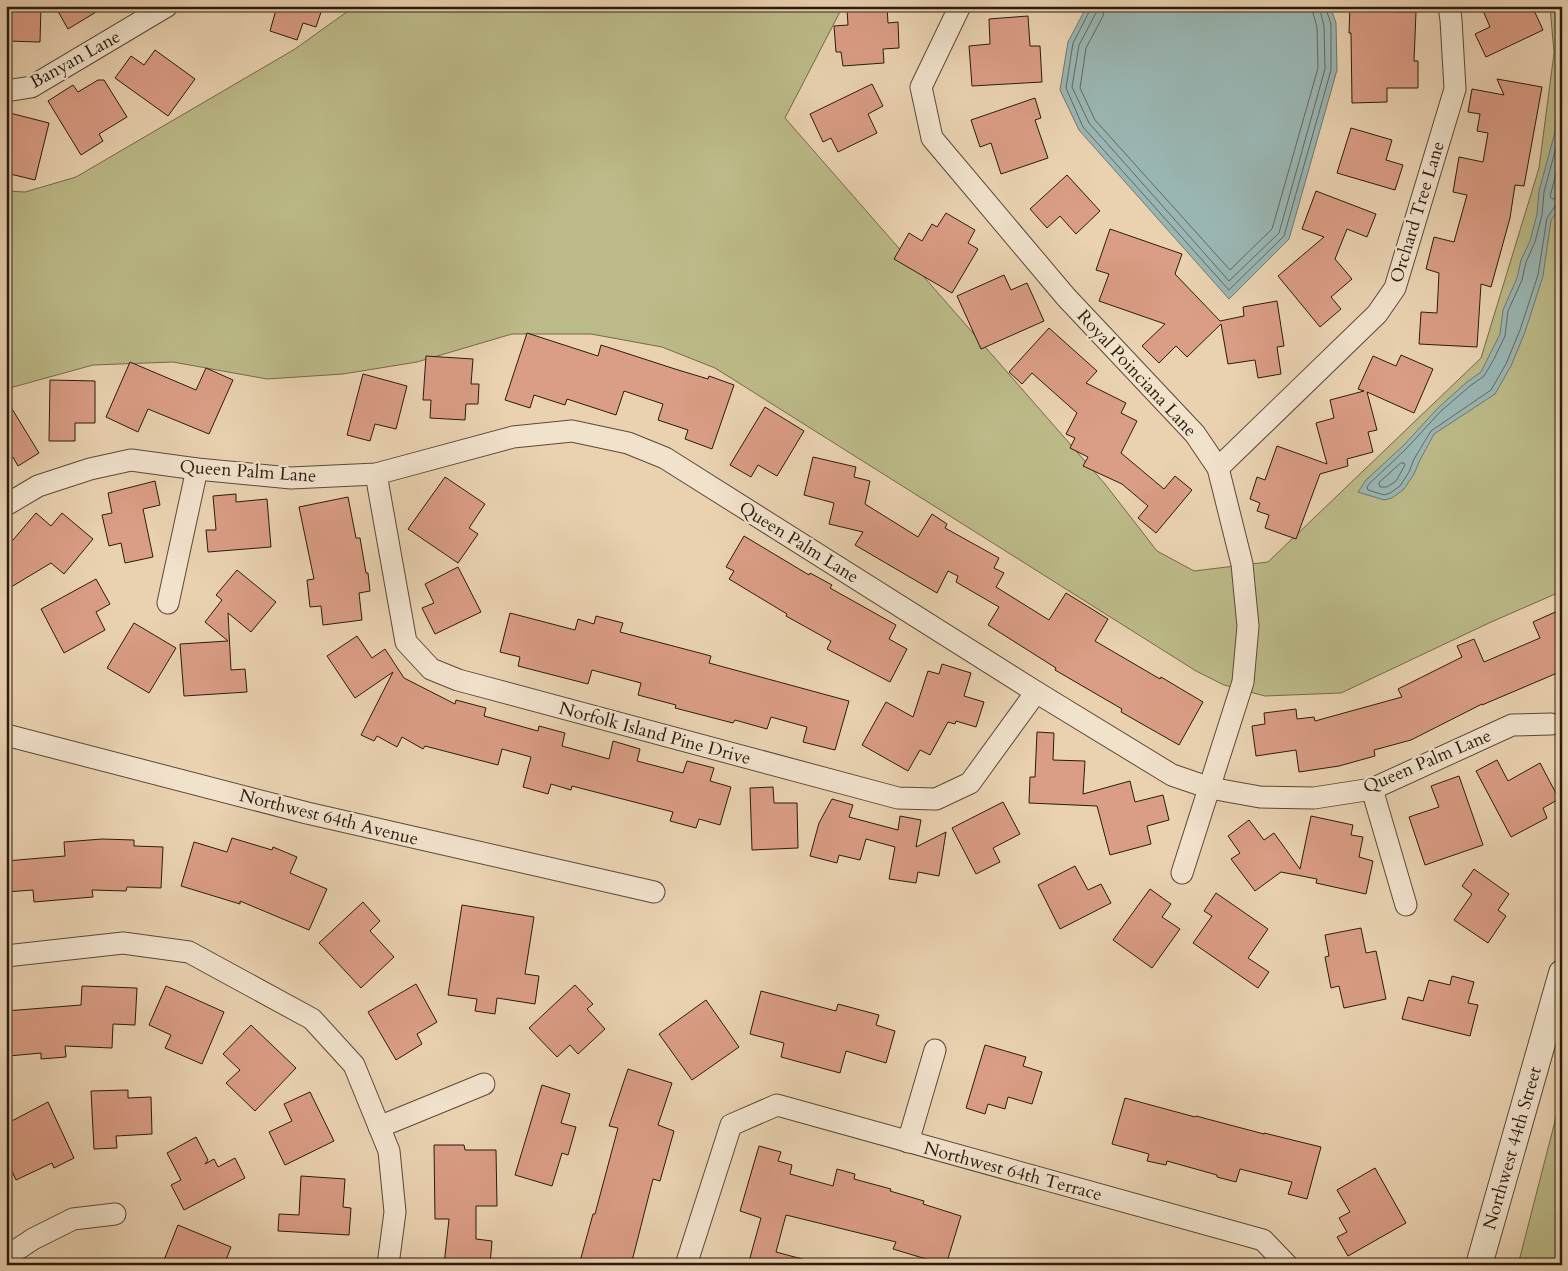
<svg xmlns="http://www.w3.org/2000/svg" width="1568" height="1271" viewBox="0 0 1568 1271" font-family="Cardo,serif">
	<rect width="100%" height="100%" fill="#ead2b1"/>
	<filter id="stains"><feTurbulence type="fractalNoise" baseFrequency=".004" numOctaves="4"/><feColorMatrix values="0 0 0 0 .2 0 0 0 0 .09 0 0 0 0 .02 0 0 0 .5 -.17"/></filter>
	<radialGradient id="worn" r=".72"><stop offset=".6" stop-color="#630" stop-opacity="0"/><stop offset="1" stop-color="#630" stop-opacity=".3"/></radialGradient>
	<g fill="#bcba88" stroke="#746a4a">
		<polygon points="355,6 843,6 785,118 1105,484 1157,551 1194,571 1268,562 1481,358 1539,168 1554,53 1550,6 1562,6 1562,591 1489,623 1341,693 1265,696 1224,685 1196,671 715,368 662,347 591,334 512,334 417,362 343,374 267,379 173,362 93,365 6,389 6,191 25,192 76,177 295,49"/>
		<polygon points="1562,1094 1562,1265 1518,1265"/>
	</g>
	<g fill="#9ab6b3" stroke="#6e7871">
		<polygon points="1087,6 1330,6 1336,23 1337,70 1289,239 1229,299 1079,130 1060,90 1068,42"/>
		<polygon points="1562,47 1562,206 1551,220 1543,276 1525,332 1511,366 1495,394 1434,434 1419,462 1414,474 1404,489 1392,498 1384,500 1358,492 1366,480 1403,446 1438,408 1467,382 1481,372 1500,334 1503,310 1517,278 1521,260 1530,241 1537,214 1539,191 1555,132"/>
	</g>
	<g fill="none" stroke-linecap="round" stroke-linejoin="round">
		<g stroke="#626860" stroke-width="1">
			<polyline points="1091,6 1090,10 1073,43 1066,88 1083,127 1229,290 1284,236 1331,70 1331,24 1325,6"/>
			<polyline points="1097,6 1096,13 1079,45 1072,87 1089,123 1229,281 1279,233 1325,69 1324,26 1319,6"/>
			<polyline points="1105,6 1103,16 1086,48 1080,88 1095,120 1230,270 1272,229 1318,68 1317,27 1311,6"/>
			<polyline points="1562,104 1560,133 1544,192 1542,215 1535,242 1526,262 1522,280 1508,311 1505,336 1494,359 1484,376 1470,386 1441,411 1406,449 1370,483 1367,487 1368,490 1384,495 1390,493 1400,486 1409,472 1414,459 1431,431 1491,390 1506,364 1520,330 1538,275 1547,218 1556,205 1562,204"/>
			<polyline points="1562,149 1550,197 1553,199 1562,197"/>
			<polygon points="1401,463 1404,463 1405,465 1396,481 1387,487 1380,487 1379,483"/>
		</g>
	</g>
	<g fill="#da9d85" stroke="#2b1b0d">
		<polygon points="6,6 41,6 40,42 6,41"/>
		<polygon points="55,6 106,6 68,29"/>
		<polygon points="277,6 323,6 316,27 303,23 297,40 270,31"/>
		<polygon points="877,6 887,6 888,23 898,22 899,48 883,49 884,63 843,66 841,52 836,52 834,26 848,25 847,9"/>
		<polygon points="1350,6 1396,6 1395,12 1416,12 1414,61 1418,61 1418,88 1387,88 1387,102 1352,103 1351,33 1349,33"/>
		<polygon points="1481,6 1532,6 1543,30 1486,57 1475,34 1490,27"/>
		<polygon points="1028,16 1030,46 1040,46 1042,82 972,86 969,46 990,44 989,19"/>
		<polygon points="155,50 195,79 168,116 115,78 131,56 144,65"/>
		<polygon points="1497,79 1542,87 1524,186 1515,185 1510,218 1491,287 1481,284 1477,347 1419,344 1421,312 1437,313 1439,273 1426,269 1434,237 1454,242 1467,195 1453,192 1459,157 1483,162 1488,133 1477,131 1480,114 1468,112 1472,89 1504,95"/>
		<polygon points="98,80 104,80 127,117 99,134 103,141 81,155 48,101 73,85 78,92"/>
		<polygon points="872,84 883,106 868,114 877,133 838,152 831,138 823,142 810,114"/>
		<polygon points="1035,98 1041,118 1035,120 1048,158 1001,174 991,143 980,147 971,120"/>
		<polygon points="6,112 49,123 35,180 6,173"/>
		<polygon points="1351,128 1392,140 1386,160 1403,165 1395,190 1337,173"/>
		<polygon points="1067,175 1100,211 1076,234 1060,216 1047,228 1030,209"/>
		<polygon points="1316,191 1376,214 1367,237 1347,229 1335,259 1352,279 1331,297 1341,309 1320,327 1278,276 1324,237 1302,229"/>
		<polygon points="946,213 975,230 968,243 978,249 952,293 894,259 909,233 922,241 932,224 937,227"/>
		<polygon points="1110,229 1182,254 1175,274 1220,321 1244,316 1243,307 1277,301 1284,346 1277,347 1281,374 1258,378 1255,360 1228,364 1221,324 1187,357 1176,346 1159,363 1142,346 1165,324 1099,301 1109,274 1096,270"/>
		<polygon points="1004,275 1011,290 1027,283 1044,321 981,349 957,296"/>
		<polygon points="1049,328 1097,371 1086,383 1126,403 1121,413 1137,421 1121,453 1164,489 1175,476 1192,490 1156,533 1138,518 1148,506 1122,484 1083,466 1088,457 1070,448 1075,438 1066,434 1077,413 1032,373 1022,384 1009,372"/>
		<polygon points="527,333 598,356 601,345 675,369 708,379 709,376 734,385 712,449 685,439 688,430 658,420 663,404 624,391 616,415 567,399 565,405 534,395 530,408 505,400"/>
		<polygon points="1401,355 1433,369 1414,413 1367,392 1377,430 1368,432 1373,452 1347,459 1348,466 1320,474 1296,539 1265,528 1269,515 1257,511 1260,503 1250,499 1257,477 1265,480 1277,446 1327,464 1316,423 1334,418 1330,400 1364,391 1358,389 1373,356 1396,366"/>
		<polygon points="426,356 473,359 471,384 479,384 478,404 466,404 465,420 430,418 431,400 423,400"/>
		<polygon points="130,362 196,390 206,368 233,380 209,434 148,409 138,432 106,417"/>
		<polygon points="363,374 407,386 396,429 375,424 370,441 347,435"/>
		<polygon points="50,380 95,381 95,423 75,423 75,441 49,441"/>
		<polygon points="6,399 39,453 18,466 13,457 6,461"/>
		<polygon points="765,407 804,431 777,476 758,465 751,477 730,465"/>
		<polygon points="813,457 856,467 854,477 870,481 865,504 918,537 932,514 947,524 945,528 999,558 994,568 1004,573 996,587 1049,620 1066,593 1108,619 1095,641 1160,679 1161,677 1203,702 1179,745 1121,712 1122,709 1055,670 1056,668 988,625 999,607 956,582 958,576 948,571 937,593 855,545 863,532 829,524 834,503 804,495"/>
		<polygon points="445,477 485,504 469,528 478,534 458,563 408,529"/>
		<polygon points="155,481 160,505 143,509 153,557 125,563 121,543 109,546 102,515 112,513 108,493"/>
		<polygon points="236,494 236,502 267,499 271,547 208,552 206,530 216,530 213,496"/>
		<polygon points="348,497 356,538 360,538 366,573 368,573 370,591 359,593 362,620 323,625 321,606 310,607 307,580 314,579 299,507"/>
		<polygon points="36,513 51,526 62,513 93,539 64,574 51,563 6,590 6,544 13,540"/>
		<polygon points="744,536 809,575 810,573 832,585 830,588 896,625 889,639 907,649 890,682 827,649 831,641 786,616 787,614 729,579 734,571 726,567"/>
		<polygon points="458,567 481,612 435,634 422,608 434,603 425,584"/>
		<polygon points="237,570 276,602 251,632 228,613 231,670 245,669 247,692 184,696 180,644 228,641 205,622 222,600 216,595"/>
		<polygon points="96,579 110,604 96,612 105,630 64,653 41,609"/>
		<polygon points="1562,609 1562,671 1482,705 1482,704 1411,740 1374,750 1375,756 1339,766 1299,772 1296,750 1256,756 1252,726 1265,724 1264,713 1296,709 1297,719 1314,717 1315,721 1402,697 1398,689 1462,657 1457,646 1474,639 1484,662 1540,638 1533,622"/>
		<polygon points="510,613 575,630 578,619 594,624 596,616 623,623 620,632 711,656 709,663 849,701 835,750 803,742 807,727 771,717 767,729 735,720 733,723 675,708 676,705 638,695 641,683 592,670 588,684 518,666 520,657 500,652"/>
		<polygon points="134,623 176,648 149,693 107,668"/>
		<polygon points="357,636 372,658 385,649 404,678 455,704 456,700 486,708 484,716 538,731 539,726 565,733 562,746 609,759 613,741 640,749 637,761 683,773 687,761 714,768 710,781 731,787 720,825 699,819 696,828 670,821 673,812 572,786 571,790 551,784 548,794 523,787 531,757 502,749 498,765 425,746 423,749 402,737 397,747 377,736 374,741 361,735 393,672 355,698 327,656"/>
		<polygon points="942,664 971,673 964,696 984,702 976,727 956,721 955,724 948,722 930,755 920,750 908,771 862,745 886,702 913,717 928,671 939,674"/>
		<polygon points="1037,732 1054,733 1053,760 1085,761 1083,794 1130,781 1135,802 1163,795 1169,820 1147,826 1151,844 1110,855 1097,806 1029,803 1030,777 1035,777"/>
		<polygon points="1497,760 1508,781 1540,763 1559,799 1543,808 1547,818 1511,837 1476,771"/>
		<polygon points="1459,776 1483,845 1425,865 1409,817 1439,807 1431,786"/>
		<polygon points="773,787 774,803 797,803 798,848 752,850 750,788"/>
		<polygon points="832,799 853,805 849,817 898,830 900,816 921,820 916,847 946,832 939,876 918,872 916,883 889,879 895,847 866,839 860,860 839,855 837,863 810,856 819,823"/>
		<polygon points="1003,802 1020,834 993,848 1000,862 976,874 952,828"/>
		<polygon points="1311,816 1353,825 1351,835 1363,837 1359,857 1373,861 1366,894 1316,883 1317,879 1281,872 1255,891 1231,859 1240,853 1228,836 1249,820 1264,840 1274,833 1300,869"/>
		<polygon points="232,838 272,850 273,847 297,857 290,873 327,889 309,930 240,901 240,904 181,886 194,842 227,852"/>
		<polygon points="102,839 134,840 134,846 163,847 161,888 127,887 126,891 92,890 93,897 34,902 33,890 6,892 6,861 65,856 64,842"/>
		<polygon points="1075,866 1088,890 1101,884 1111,903 1060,929 1038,885"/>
		<polygon points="1474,869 1509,894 1498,910 1506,916 1488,943 1454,920 1472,894 1462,886"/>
		<polygon points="1150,889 1171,904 1162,917 1180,929 1152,968 1113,940"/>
		<polygon points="1216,893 1268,929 1248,958 1269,972 1258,988 1193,943 1212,916 1204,911"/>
		<polygon points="363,902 380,921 370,931 394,957 361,988 319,943"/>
		<polygon points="462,905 534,917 525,974 539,976 535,1004 497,998 495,1014 475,1011 477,999 448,995"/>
		<polygon points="1361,928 1366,953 1376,951 1386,999 1344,1008 1339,986 1331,988 1325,957 1329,956 1325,935"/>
		<polygon points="1452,976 1474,982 1468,1003 1478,1005 1470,1036 1402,1019 1408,997 1423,1001 1429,980 1450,985"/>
		<polygon points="416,984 437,1022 417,1034 422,1044 396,1060 368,1012"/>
		<polygon points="575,985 593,1004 587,1009 605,1029 578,1054 570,1045 557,1057 529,1028"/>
		<polygon points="82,986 137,988 135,1025 113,1024 112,1048 65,1046 66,1057 41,1059 41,1053 9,1056 6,1011 81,1005"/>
		<polygon points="166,986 224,1012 202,1064 165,1048 171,1035 149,1025"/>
		<polygon points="761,991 836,1011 838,1004 879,1015 876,1025 895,1031 886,1063 846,1051 840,1073 781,1057 784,1043 750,1034"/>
		<polygon points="706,1000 739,1047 692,1080 659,1034"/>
		<polygon points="251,1025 296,1068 255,1111 226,1083 240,1070 223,1054"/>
		<polygon points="985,1045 1026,1057 1023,1066 1042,1072 1032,1104 1008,1097 1005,1109 988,1104 985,1114 966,1108"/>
		<polygon points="628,1069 672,1083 658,1125 674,1131 660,1181 653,1179 631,1265 579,1265 593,1214 595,1214 618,1128 609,1126"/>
		<polygon points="542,1085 570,1094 561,1123 576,1127 568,1155 562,1153 552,1186 515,1175"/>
		<polygon points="128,1090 128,1098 151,1097 152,1134 116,1136 117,1148 94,1149 91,1091"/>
		<polygon points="310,1092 334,1141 285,1165 269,1132 292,1121 284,1104"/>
		<polygon points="1125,1098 1195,1117 1196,1116 1264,1134 1264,1133 1321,1147 1307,1199 1288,1194 1292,1182 1240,1169 1236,1182 1217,1177 1217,1175 1167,1161 1166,1165 1147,1161 1149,1154 1112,1144"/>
		<polygon points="48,1102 74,1158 54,1168 52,1163 16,1180 6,1158 6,1124"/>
		<polygon points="196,1137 208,1160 205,1164 214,1159 218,1167 235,1158 245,1178 184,1210 171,1185 181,1180 167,1153"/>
		<polygon points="434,1145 464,1145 465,1150 496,1150 497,1206 476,1206 476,1239 492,1241 490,1265 444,1265 449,1219 435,1219"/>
		<polygon points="759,1146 781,1152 778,1161 792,1165 790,1174 833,1186 837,1169 855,1174 854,1179 891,1189 890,1191 924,1201 923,1204 961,1216 946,1265 893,1249 896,1242 786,1215 776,1252 806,1260 805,1265 748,1265 761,1218 740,1211"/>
		<polygon points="1375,1168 1406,1223 1348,1256 1337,1237 1347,1232 1339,1218 1350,1212 1337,1190"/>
		<polygon points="301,1176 345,1179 343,1207 351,1208 349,1235 278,1231 279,1214 299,1215"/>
		<polygon points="178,1225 231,1247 224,1265 162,1265"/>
	</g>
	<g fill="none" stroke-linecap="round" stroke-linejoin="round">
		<defs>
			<g id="minor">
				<polyline points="960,6 921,87 932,138 1066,297 1195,434 1218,468 1242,564 1248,626 1243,682 1182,873"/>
				<polyline points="6,91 31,87 167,6"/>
				<polyline points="1218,468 1377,314 1395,288 1455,89 1451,20 1449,6"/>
				<polyline points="376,474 406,642 431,669 458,680 898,798 936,799 970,783 1036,692"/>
				<polyline points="6,505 38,486 90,469 131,460 197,469 291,478 376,474 513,437 572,431 628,443 665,458 1036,692 1172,775 1210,788 1260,797 1314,798 1372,789 1512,725 1551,724"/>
				<polyline points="168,603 197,469"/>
				<polyline points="6,735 307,813 654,892"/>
				<polyline points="1372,789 1406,905"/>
				<polyline points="6,956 123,943 189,952 312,1019 354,1065 389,1151 395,1212 388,1265"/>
				<polyline points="379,1127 484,1084"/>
				<polyline points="908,1142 935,1050"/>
				<polyline points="6,1257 33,1239 73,1219 115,1214"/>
				<polyline points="686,1265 731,1125 777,1105 1263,1240 1287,1265"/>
			</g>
			<polyline id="tertiary" points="1479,1265 1562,973"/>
		</defs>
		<use href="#minor" stroke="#5b4936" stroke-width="23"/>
		<use href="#tertiary" stroke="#5b4936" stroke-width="28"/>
		<use href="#minor" stroke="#f1e2cc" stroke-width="21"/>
		<use href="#tertiary" stroke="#f1e2cc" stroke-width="26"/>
	</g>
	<g text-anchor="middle" stroke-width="4.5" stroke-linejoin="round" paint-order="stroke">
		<g font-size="18" fill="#2b1b0d" stroke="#f1e2cc">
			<text transform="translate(75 59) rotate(-29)" y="6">Banyan Lane</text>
			<text transform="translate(1417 212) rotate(-73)" y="6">Orchard Tree Lane</text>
			<text transform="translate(1137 373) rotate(47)" y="6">Royal Poinciana Lane</text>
			<text transform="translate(248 471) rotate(4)" y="6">Queen Palm Lane</text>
			<text transform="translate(799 542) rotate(32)" y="6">Queen Palm Lane</text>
			<text transform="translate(655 733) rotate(15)" y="6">Norfolk Island Pine Drive</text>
			<text transform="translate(1427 761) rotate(-23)" y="6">Queen Palm Lane</text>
			<text transform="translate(329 817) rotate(14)" y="6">Northwest 64th Avenue</text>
			<text transform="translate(1512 1148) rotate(-74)" y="6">Northwest 44th Street</text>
			<text transform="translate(1013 1171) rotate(15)" y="6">Northwest 64th Terrace</text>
		</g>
	</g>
	<rect width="1568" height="1271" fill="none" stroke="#ead2b1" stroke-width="25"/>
	<rect x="8" y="8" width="1553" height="1256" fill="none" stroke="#2b1b0d" stroke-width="2.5"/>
	<rect x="12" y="12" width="1543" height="1246" fill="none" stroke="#2b1b0d"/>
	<rect width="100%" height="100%" filter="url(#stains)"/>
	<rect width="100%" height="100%" fill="url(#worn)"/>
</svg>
